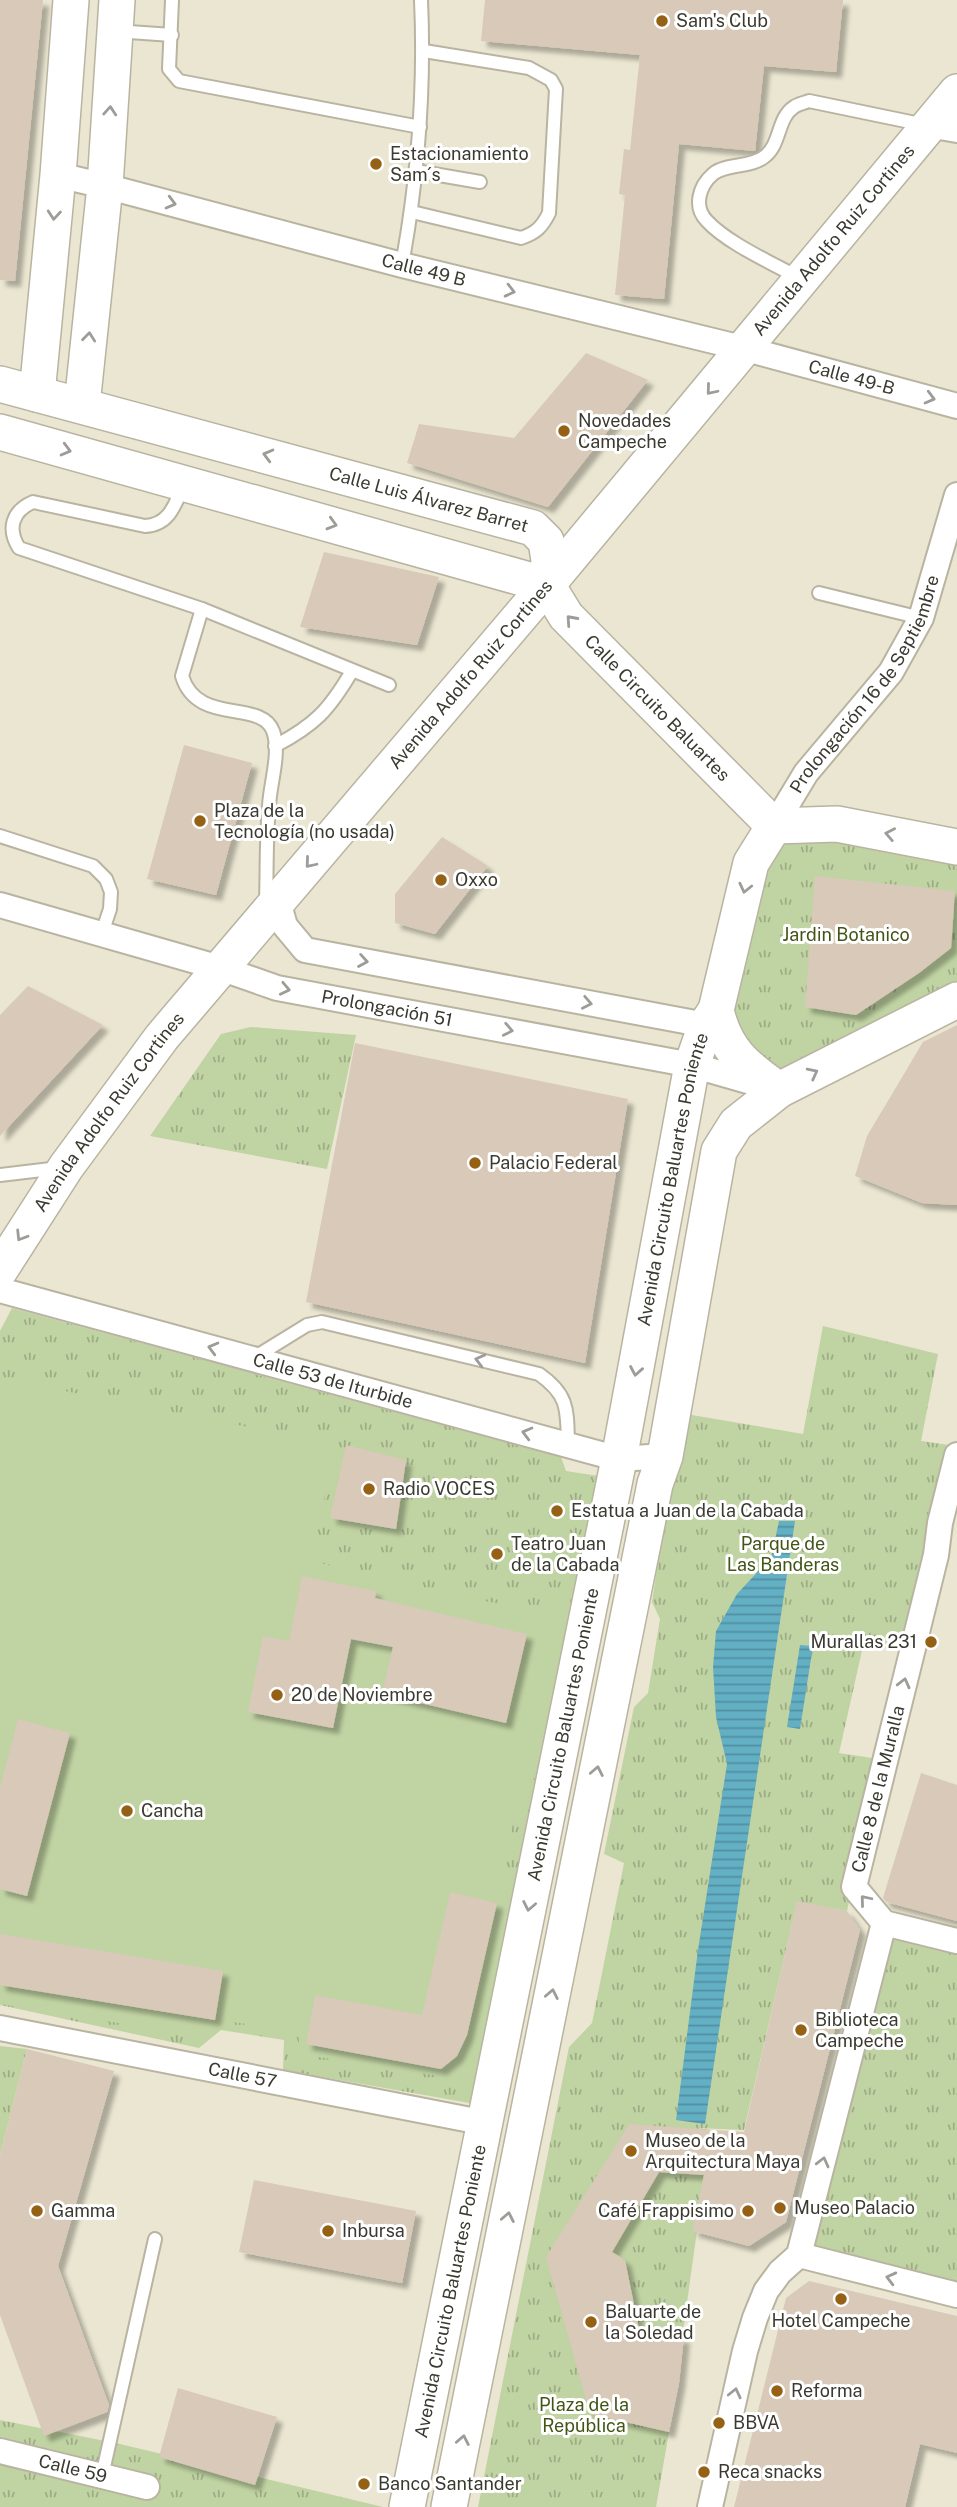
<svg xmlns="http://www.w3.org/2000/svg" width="957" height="2507" viewBox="0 0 957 2507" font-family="'Public Sans',sans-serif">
	<defs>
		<pattern id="grass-tufts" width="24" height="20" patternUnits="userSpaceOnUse" patternTransform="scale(1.75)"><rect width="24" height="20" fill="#c0d3a2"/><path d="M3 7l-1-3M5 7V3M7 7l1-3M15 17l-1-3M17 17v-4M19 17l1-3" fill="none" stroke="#9dac85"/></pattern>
		<pattern id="water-rules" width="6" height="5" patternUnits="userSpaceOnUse" patternTransform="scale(1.75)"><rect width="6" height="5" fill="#63afc4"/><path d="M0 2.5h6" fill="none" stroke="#538fa0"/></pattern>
		<filter id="shadow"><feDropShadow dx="6" dy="6" stdDeviation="2" flood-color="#0004"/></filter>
	</defs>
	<rect width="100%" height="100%" fill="#eae6d1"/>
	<g fill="url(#grass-tufts)">
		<polygon points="774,826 957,847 957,1000 779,1090 727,1043"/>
		<polygon points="251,1027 356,1035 327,1169 150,1136 221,1034"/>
		<polygon points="12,1308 561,1457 566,1471 605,1477 475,2104 283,2070 284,2040 221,2030 199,2048 0,2005 0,1331"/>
		<polygon points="823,1326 938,1354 921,1441 949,1445 905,1651 863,1646 839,1753 879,1759 847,1911 797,1902 744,2130 696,2128 711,2130 669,2432 656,2507 478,2507 569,2047 592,2023 624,1863 604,1854 634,1707 648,1693 660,1619 652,1602 680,1413 803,1434"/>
		<polygon points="891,1925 957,1941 957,2295 799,2255"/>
		<polygon points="0,2046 27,2049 0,2155"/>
		<polygon points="0,2420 120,2444 383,2507 0,2507"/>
	</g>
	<polygon fill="#c0d3a2" points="14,1381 335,1444 312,1561 420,1588 569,1618 538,1773 519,1799 500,1879 514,1895 476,2082 300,2054 298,2030 215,2020 187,2034 0,2004 0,1408"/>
	<g fill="url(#water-rules)">
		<polygon points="779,1521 795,1521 705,2124 676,2120 698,1950 727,1764 716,1717 713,1667 716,1631 737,1594 764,1565 770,1563"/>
		<polygon points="800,1645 813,1646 800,1729 787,1727"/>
	</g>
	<g fill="#d8c9b9" filter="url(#shadow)">
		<polygon points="0,0 43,0 15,281 0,280"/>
		<polygon points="485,0 843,0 836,72 764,66 755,151 679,144 664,299 615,295 625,195 619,194 624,149 630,150 640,55 481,41"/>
		<polygon points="586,353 648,380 548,507 407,463 419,424 514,438"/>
		<polygon points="324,552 439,577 417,645 300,627"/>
		<polygon points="184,745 252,763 216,895 147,879"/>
		<polygon points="442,837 488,866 435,934 395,923 395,894"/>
		<polygon points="815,876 955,891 951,948 919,973 856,1015 805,1007"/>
		<polygon points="28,986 103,1025 0,1136 0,1015"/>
		<polygon points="957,1025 957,1205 922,1203 855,1176 867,1136 923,1042"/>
		<polygon points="355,1043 628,1099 585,1363 306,1302"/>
		<polygon points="346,1445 406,1460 396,1529 330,1518"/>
		<polygon points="302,1576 376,1591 375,1598 527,1634 506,1723 382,1694 393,1647 351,1639 333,1728 248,1712 263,1636 289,1641"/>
		<polygon points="18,1719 70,1733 27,1896 0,1889 0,1788"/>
		<polygon points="921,1773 957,1785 957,1921 886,1902 883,1898"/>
		<polygon points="450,1892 497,1903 467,2035 457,2056 441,2069 306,2044 315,1995 422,2015"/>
		<polygon points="797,1901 847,1911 860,1930 786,2222 749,2246 692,2231 704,2175 659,2172 612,2252 625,2260 640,2334 684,2337 679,2383 669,2432 590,2414 546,2257 629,2124 744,2132"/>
		<polygon points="0,1934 223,1971 215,2020 0,1985"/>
		<polygon points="27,2049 114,2071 58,2266 109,2405 107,2412 44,2436 0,2315 0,2155"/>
		<polygon points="254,2180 416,2211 402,2283 239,2252"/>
		<polygon points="809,2281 957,2316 957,2453 920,2444 905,2507 734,2507 786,2298"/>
		<polygon points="178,2388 277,2417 255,2485 159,2457"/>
	</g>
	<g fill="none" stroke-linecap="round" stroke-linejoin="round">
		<defs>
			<g id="service">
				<polyline points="172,0 169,69 179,81 420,127"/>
				<polyline points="115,31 172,35"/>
				<polyline points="416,171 480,182"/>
				<path d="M412,212l109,26c15,-5 21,-11 28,-25l7,-124 -5,-9 -22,-12 -105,-17"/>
				<path d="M402,265c16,-88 23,-176 19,-265"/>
				<path d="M799,278c-27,-15 -72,-35 -92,-57 -14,-14 -8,-35 6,-47 13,-11 37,-6 51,-17 17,-12 13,-39 30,-50 4,-3 10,-4 15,-6l116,24"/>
				<path d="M183,486c-8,19 -14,39 -38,40l-112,-24c-21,9 -26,27 -14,46l183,61 -20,67c15,50 79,23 91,55 8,22 -3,52 -4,75 -3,32 -2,65 -3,97"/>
				<polyline points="819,593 921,618"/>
				<polyline points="202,609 389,685"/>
				<path d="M275,746c40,-21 54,-36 77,-75"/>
				<polyline points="0,836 93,866 106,879 111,892 110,909 102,933"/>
				<polyline points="0,1175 59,1168"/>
				<path d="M252,1359l55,-34 15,-3 217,52c30,21 28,36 29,70"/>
				<polyline points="102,2476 155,2239"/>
			</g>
			<g id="minor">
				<polyline points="928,125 957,130"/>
				<path id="s1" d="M58,175l47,11 297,79 344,84 211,57"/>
				<path id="s2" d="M774,826l32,-53 85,-101 30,-54 36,-123"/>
				<polyline points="278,901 285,926 305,950 706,1025"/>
				<path id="s3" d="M0,905l220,63 57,20 415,77 73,21"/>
				<path id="s4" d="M0,1290l619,169 46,-3"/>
				<polyline points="884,1923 957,1941"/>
				<path id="s5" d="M0,2028l486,95"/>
				<polyline points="799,2255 957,2295"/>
				<path id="s6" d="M0,2451l147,36"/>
				<path id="s7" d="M710,2507l35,-156 10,-33 11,-27 14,-19 19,-17 85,-332 -30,-36 82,-332 4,-32 17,-68"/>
			</g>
			<g id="secondary">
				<path id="s8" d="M0,384l533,144 13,13 3,19 -2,25"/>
				<polyline points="37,394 58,175 71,0"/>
				<polyline points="82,405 105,186 117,0"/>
				<polyline points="0,432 547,585"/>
				<path id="s9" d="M547,585l19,31 208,210"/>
				<polyline points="774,826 837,824 957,847"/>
				<path d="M716,1010c9,41 30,57 63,80"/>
				<path id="s10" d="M0,1270l66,-103 96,-130 385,-452 410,-493"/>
				<path id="s11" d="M407,2507l212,-1048 73,-394 14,-40 10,-15 35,-147 23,-37"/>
				<polyline points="449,2507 655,1484 665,1456 719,1151 736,1124 779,1090 957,1000"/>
			</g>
		</defs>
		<use href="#service" stroke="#b9b4a1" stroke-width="16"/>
		<use href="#minor" stroke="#b9b4a1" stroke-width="28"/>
		<use href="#secondary" stroke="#b9b4a1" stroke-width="38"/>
		<use href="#service" stroke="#fff" stroke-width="12"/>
		<use href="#minor" stroke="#fff" stroke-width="24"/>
		<use href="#secondary" stroke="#fff" stroke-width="35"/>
	</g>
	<defs><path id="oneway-chevron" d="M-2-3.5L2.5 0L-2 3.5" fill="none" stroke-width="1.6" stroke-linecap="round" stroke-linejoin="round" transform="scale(1.75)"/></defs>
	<g stroke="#9d9c98">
		<use href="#oneway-chevron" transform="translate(110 111) rotate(-86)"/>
		<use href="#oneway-chevron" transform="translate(171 203) rotate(15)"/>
		<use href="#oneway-chevron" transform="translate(54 215) rotate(95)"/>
		<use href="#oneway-chevron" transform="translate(510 291) rotate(14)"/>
		<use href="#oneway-chevron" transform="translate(89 337) rotate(-84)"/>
		<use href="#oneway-chevron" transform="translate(711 390) rotate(130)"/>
		<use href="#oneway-chevron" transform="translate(930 398) rotate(15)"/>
		<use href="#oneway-chevron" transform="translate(66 450) rotate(15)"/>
		<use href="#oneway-chevron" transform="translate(268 455) rotate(-165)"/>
		<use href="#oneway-chevron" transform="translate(332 524) rotate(16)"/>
		<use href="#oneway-chevron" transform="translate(571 620) rotate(-132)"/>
		<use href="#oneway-chevron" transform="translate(890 834) rotate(-169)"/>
		<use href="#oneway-chevron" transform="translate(310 863) rotate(130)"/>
		<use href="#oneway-chevron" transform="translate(745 888) rotate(103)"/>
		<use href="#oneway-chevron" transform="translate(363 961) rotate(10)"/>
		<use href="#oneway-chevron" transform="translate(285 989) rotate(12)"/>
		<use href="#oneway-chevron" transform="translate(587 1003) rotate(11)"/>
		<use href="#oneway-chevron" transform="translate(508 1030) rotate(11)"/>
		<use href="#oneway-chevron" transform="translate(813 1073) rotate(-27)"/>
		<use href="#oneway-chevron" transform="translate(21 1236) rotate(122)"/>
		<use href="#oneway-chevron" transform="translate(213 1348) rotate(-165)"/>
		<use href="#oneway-chevron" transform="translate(480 1360) rotate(-166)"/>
		<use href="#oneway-chevron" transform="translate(636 1371) rotate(100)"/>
		<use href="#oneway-chevron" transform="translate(527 1433) rotate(-165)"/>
		<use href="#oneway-chevron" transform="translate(904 1683) rotate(-76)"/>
		<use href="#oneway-chevron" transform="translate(597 1771) rotate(-79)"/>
		<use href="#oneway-chevron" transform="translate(865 1900) rotate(-130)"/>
		<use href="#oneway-chevron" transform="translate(529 1906) rotate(101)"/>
		<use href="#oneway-chevron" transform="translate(552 1994) rotate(-79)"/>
		<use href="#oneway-chevron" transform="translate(823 2162) rotate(-76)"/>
		<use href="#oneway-chevron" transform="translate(508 2217) rotate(-79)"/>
		<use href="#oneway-chevron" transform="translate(891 2278) rotate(-166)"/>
		<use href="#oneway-chevron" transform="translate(735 2393) rotate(-77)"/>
		<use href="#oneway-chevron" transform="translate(463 2440) rotate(-79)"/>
	</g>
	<g fill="#946115" stroke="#fff" stroke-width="2.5">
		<circle cx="662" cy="21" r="7"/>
		<circle cx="376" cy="164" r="7"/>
		<circle cx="564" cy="431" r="7"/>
		<circle cx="200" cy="821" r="7"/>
		<circle cx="441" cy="880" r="7"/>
		<circle cx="475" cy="1163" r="7"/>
		<circle cx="369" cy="1489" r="7"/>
		<circle cx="557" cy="1511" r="7"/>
		<circle cx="497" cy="1554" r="7"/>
		<circle cx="931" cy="1642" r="7"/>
		<circle cx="277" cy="1695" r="7"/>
		<circle cx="127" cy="1811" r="7"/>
		<circle cx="801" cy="2030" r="7"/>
		<circle cx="631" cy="2151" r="7"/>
		<circle cx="780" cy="2208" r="7"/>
		<circle cx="37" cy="2211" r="7"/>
		<circle cx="748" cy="2211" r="7"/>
		<circle cx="328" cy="2231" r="7"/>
		<circle cx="841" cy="2299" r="7"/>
		<circle cx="591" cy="2322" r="7"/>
		<circle cx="777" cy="2391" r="7"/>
		<circle cx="719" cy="2423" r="7"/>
		<circle cx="704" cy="2472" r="7"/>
		<circle cx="364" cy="2484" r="7"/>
	</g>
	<g text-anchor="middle" stroke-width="6" stroke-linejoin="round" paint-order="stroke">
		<g font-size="18" fill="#3b3a31" stroke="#fff" text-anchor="start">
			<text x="676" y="27">Sam's Club</text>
			<text x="390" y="160">Estacionamiento<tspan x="390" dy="21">Sam´s</tspan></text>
			<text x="578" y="427">Novedades<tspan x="578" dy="21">Campeche</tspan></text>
			<text x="214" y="817">Plaza de la<tspan x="214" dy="21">Tecnología (no usada)</tspan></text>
			<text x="455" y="886">Oxxo</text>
			<text x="489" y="1169">Palacio Federal</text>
			<text x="383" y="1495">Radio VOCES</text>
			<text x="571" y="1517">Estatua a Juan de la Cabada</text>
			<text x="511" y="1550">Teatro Juan<tspan x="511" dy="21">de la Cabada</tspan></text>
			<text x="917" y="1648" text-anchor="end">Murallas 231</text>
			<text x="291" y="1701">20 de Noviembre</text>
			<text x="141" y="1817">Cancha</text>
			<text x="815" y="2026">Biblioteca<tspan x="815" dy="21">Campeche</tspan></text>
			<text x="645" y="2147">Museo de la<tspan x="645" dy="21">Arquitectura Maya</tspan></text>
			<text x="794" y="2214">Museo Palacio</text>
			<text x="51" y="2217">Gamma</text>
			<text x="734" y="2217" text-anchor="end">Café Frappisimo</text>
			<text x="342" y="2237">Inbursa</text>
			<text x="605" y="2318">Baluarte de<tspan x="605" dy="21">la Soledad</tspan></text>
			<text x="841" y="2327" text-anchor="middle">Hotel Campeche</text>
			<text x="791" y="2397">Reforma</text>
			<text x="733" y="2429">BBVA</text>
			<text x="718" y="2478">Reca snacks</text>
			<text x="378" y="2490">Banco Santander</text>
		</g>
		<g font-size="18" fill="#3b3a31" stroke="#fff">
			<text dy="6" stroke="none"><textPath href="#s10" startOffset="1326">Avenida Adolfo Ruiz Cortines</textPath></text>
			<text dy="6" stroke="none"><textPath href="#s1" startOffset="378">Calle 49 B</textPath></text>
			<text dy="6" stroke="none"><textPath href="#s1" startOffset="819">Calle 49-B</textPath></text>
			<text dy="6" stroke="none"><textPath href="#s8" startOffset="444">Calle Luis Álvarez Barret</textPath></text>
			<text dy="6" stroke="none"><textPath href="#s10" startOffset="760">Avenida Adolfo Ruiz Cortines</textPath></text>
			<text dy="6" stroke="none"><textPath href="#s2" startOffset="170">Prolongación 16 de Septiembre</textPath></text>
			<text dy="6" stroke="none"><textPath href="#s9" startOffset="166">Calle Circuito Baluartes</textPath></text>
			<text dy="6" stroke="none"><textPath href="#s3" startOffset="401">Prolongación 51</textPath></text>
			<text dy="6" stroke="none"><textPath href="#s10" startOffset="192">Avenida Adolfo Ruiz Cortines</textPath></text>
			<text dy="6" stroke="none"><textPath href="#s11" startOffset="1354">Avenida Circuito Baluartes Poniente</textPath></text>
			<text dy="6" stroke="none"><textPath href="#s4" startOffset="345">Calle 53 de Iturbide</textPath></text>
			<text dy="6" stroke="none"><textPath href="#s11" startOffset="788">Avenida Circuito Baluartes Poniente</textPath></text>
			<text dy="6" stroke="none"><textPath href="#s7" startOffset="763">Calle 8 de la Muralla</textPath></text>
			<text dy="6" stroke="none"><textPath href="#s5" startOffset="247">Calle 57</textPath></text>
			<text dy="6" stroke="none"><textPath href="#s11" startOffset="220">Avenida Circuito Baluartes Poniente</textPath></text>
			<text dy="6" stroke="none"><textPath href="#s6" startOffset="75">Calle 59</textPath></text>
		</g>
		<g font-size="18" fill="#425516" stroke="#fff">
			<text x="846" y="941">Jardin Botanico</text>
			<text x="783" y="1550">Parque de<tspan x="783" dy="21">Las Banderas</tspan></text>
			<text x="584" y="2411">Plaza de la<tspan x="584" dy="21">República</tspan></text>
		</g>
	</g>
</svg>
